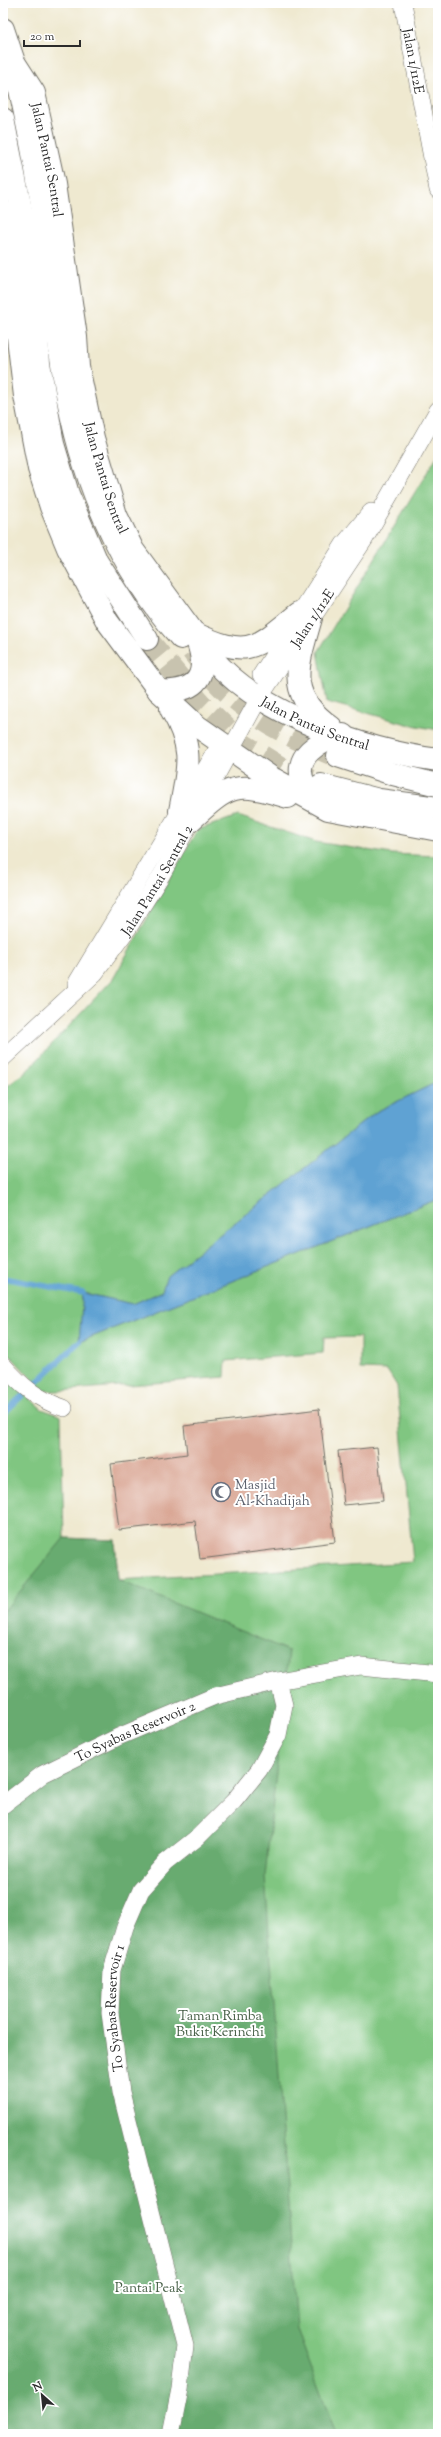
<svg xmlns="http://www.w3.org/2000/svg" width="441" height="2437" viewBox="0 0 441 2437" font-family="'Sorts Mill Goudy',serif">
	<rect width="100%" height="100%" fill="#fff"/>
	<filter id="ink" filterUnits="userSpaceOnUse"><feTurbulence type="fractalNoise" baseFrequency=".025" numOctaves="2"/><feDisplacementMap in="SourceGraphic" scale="8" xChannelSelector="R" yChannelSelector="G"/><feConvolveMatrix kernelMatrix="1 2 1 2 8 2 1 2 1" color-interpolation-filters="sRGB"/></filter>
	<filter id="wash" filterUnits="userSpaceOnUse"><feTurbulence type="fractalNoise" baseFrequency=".012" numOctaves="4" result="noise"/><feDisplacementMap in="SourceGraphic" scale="16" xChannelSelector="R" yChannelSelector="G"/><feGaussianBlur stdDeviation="0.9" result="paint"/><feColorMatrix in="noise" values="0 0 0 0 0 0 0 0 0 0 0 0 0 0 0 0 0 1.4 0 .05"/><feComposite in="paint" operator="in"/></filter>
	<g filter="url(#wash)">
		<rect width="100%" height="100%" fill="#efe9d0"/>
		<g fill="#80c681" stroke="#567856">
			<polygon points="437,456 438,461 438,730 407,724 327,702 318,652"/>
			<polygon points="238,816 316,842 392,854 438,856 438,1084 431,1085 376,1112 167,1276 162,1291 133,1304 84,1293 79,1342 438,1199 438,2434 3,2434 3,1376 42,1409 61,1416 64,1538 115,1540 118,1580 413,1562 397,1386 387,1370 360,1369 360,1337 324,1338 323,1353 226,1361 225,1377 59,1391 43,1391 3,1348 3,1089 25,1073 113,979 197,830"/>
		</g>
		<polygon fill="#68ab6f" stroke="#4a6b4d" points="64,1538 115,1540 118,1580 289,1651 265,1876 297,2330 336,2434 3,2434 3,1612"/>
		<polygon fill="#5ea2d3" stroke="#44667f" points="438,1084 438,1199 79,1342 83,1293 133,1304 162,1291 167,1276 376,1112 431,1085"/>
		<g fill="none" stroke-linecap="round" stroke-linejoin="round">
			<g stroke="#5ea2d3" stroke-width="5.5">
				<polyline points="3,1278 83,1293"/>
				<polyline points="35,1384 79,1342"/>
				<polyline points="3,1414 22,1396"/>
			</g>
		</g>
		<g id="blocks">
			<g fill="#d9a593">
				<polygon points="319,1409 335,1542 200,1559 195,1521 119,1530 111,1464 187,1454 184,1426"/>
				<polygon points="377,1447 383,1501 344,1505 338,1451"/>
			</g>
		</g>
	</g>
	<g filter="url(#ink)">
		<use href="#blocks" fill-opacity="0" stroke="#706e65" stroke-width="1"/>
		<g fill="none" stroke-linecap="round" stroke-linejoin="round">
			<g stroke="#c8c3af" stroke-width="22" stroke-dasharray="22 11" stroke-linecap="butt">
				<polyline points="147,639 200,703 244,745 282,768 318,783"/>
				<path d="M192,651c9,12 19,25 29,35 31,31 70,52 110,68"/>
			</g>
			<defs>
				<g id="minor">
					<path id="s1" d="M403,3l35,187"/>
					<polyline points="261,675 344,544 371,512"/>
					<polyline points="76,984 217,750"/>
					<path id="s2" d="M3,1058l92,-85 34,-46 33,-53 97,-176 105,-158 74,-130"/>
					<path d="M3,1365c17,20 35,35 61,43"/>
					<path id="s3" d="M3,1805l40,-31 75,-37 97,-41 63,-15 83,-15 77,8"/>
					<path id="s4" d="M171,2434l9,-45 5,-43 -64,-254 -11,-79 2,-43 13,-43 16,-37 24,-27 33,-26 36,-36 25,-31 19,-35 6,-30 -6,-24"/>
				</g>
				<g id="secondary">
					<path id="s5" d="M3,29l11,33 20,31 8,36 12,55 22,153 2,30 15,71 23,77 17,35 79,108c49,57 152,92 226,102"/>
					<polyline points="3,212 25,396 39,469 51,507 68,548 107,621 159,691 197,726 272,778 328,809 438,830"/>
					<path d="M311,618c-13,47 -27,76 20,109"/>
					<path d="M194,633c55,26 61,16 105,-20"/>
					<path d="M159,691c38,2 51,-15 38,-51"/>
					<path d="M171,709c24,40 17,59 9,102"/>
					<path d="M320,801c-5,-5 -12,-10 -15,-16 -16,-28 16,-46 38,-50"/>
					<path d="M190,821c40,-37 45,-40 98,-24"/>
				</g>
				<g id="motorway">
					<path d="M14,62c11,50 22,100 29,150 8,57 12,114 22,170 15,93 52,185 116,256"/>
					<polyline points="3,119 25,230 33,289 39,363 53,444 68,494 97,562 147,639"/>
					<polyline points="338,756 393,774 438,785"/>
					<polyline points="321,785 379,800 438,808"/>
				</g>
			</defs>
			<use href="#minor" stroke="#706e65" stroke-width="18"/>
			<use href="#secondary" stroke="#706e65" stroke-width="24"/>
			<use href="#motorway" stroke="#706e65" stroke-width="24"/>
			<use href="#minor" stroke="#fff" stroke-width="17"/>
			<use href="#secondary" stroke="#fff" stroke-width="22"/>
			<use href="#motorway" stroke="#fff" stroke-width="22"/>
		</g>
	</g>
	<defs>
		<symbol id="mosque-ring" viewBox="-11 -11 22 22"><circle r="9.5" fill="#fff" stroke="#6b7280" stroke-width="1.5"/><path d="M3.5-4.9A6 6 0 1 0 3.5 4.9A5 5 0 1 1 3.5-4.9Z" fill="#6b7280"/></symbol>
	</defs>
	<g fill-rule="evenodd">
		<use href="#mosque-ring" x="210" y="1481" width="22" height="22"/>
	</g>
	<g text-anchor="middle" stroke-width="4" stroke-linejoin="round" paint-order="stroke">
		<g font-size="14" fill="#2b2b2b" stroke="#fff">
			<text dy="5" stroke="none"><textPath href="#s1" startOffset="59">Jalan 1/112E</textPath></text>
			<text dy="5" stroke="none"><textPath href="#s5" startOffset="140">Jalan Pantai Sentral</textPath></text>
			<text dy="5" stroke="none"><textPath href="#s5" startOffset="464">Jalan Pantai Sentral</textPath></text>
			<text dy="5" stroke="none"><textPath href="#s2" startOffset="542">Jalan 1/112E</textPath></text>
			<text dy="5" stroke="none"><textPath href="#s5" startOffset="799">Jalan Pantai Sentral</textPath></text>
			<text dy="5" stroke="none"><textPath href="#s2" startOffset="237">Jalan Pantai Sentral 2</textPath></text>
			<text dy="5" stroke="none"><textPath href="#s3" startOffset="152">To Syabas Reservoir 2</textPath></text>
			<text dy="5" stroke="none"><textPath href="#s4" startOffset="436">To Syabas Reservoir 1</textPath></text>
		</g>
		<g font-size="14" fill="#5b616d" stroke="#fff" text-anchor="start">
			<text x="235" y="1489">Masjid<tspan x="235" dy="16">Al-Khadijah</tspan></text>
		</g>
		<g font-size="14" fill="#496149" stroke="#fff">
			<text x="220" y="2020">Taman Rimba<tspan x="220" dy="16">Bukit Kerinchi</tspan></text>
			<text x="149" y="2292">Pantai Peak</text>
		</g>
	</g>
	<rect width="441" height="2437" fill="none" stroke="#fff" stroke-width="16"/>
	<g transform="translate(42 2395) rotate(333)" stroke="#ffffff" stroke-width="3" paint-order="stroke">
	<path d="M0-3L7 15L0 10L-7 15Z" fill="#2b2b2b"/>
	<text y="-6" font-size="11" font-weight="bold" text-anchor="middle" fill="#2b2b2b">N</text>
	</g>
	<path d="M24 40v6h56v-6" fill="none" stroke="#2b2b2b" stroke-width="2"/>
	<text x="30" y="40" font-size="12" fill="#2b2b2b" stroke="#ffffff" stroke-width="3" paint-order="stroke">20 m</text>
</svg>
